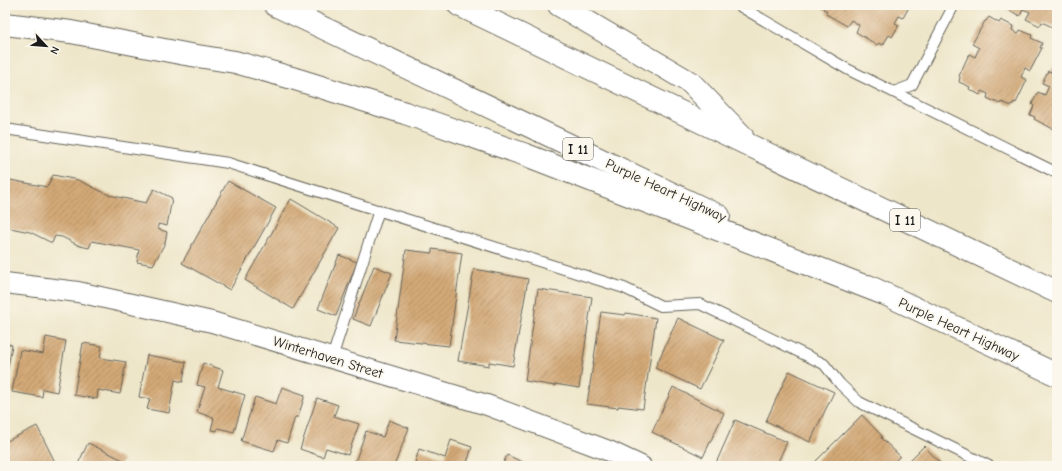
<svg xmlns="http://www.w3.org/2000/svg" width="1062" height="471" viewBox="0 0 1062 471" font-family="'Comic Neue',sans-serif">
	<defs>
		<pattern id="building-hatch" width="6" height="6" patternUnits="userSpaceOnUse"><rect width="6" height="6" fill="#d3a977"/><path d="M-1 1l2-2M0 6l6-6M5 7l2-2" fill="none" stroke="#aa8961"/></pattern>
	</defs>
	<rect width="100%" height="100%" fill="#fbf7ec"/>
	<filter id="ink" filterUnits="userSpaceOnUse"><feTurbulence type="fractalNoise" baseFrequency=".025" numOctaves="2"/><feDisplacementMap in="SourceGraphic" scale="8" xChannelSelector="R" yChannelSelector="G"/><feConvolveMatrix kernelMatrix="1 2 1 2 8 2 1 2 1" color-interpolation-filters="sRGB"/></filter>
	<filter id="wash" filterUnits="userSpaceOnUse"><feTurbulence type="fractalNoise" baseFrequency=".012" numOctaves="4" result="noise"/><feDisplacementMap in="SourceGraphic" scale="16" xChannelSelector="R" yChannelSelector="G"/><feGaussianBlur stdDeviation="0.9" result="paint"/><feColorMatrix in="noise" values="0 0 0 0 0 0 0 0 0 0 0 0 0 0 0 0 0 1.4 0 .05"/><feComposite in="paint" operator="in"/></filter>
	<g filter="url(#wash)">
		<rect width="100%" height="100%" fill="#eee6c9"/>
		<g id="blocks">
			<g fill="url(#building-hatch)">
				<polygon points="825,5 907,5 909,7 903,18 899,16 895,23 899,25 892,37 889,35 883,45 879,43 877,45 856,32 859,25 851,20 847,26 826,14 827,11 823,9"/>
				<polygon points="1006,5 1057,5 1057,24 1056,27 1054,26 1052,27 1042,22 1040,26 1026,19 1030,12 1023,9 1020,16 1005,8"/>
				<polygon points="989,17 999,23 1001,20 1013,26 1012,30 1018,34 1020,30 1032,35 1031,38 1042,43 1040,48 1042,48 1030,71 1025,68 1021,77 1027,80 1016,103 1014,102 1012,106 1001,102 1000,104 987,98 988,94 982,91 980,95 969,89 970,87 959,82 960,77 959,76 969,54 975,57 979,48 972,44 985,21 986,21"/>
				<polygon points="1056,61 1057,62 1057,131 1034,119 1035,117 1030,115 1034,106 1032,104 1038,92 1045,95 1049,86 1042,83 1048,71 1051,72"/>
				<polygon points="53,175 78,180 109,195 146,203 154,189 172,198 167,226 158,224 158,229 167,232 165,243 153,265 137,262 139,250 92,241 89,248 80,246 62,237 55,236 52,243 30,232 5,227 5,179 47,187"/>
				<polygon points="228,181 276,208 230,290 182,263"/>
				<polygon points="291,199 339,228 293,309 245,280"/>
				<polygon points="432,249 462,253 449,346 394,340 406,250 432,253"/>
				<polygon points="339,255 357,262 336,316 318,309"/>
				<polygon points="374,266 392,273 371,326 353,319"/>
				<polygon points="474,269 528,279 513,366 489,362 489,366 458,361"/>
				<polygon points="538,289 592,297 579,388 555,384 555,386 525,381"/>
				<polygon points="601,312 625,315 626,313 656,318 643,409 618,406 618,408 587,404"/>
				<polygon points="678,318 724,340 700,389 655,368"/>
				<polygon points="46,337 66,341 57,392 43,389 42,397 12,392 20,350 43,354"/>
				<polygon points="5,343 12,345 6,379 5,379"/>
				<polygon points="83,343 102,346 100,358 126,362 120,394 98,390 97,399 74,395"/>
				<polygon points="147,355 186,362 183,382 175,380 169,413 147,409 150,399 139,397"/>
				<polygon points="203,363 223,370 218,387 245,395 234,432 218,428 217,431 211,430 214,418 197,412 205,387 197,385"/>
				<polygon points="789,371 834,392 810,442 766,421"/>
				<polygon points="282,387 305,395 298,417 295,417 287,443 278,440 274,451 241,441 255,397 276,404"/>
				<polygon points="673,387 724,413 703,457 652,432"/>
				<polygon points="317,398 338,405 334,416 359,424 348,455 326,448 323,457 300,449"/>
				<polygon points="862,415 882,436 881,438 900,456 890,466 811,466"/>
				<polygon points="389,420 409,428 394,466 357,466 354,465 366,431 383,437"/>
				<polygon points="735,420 787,442 776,466 722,466 716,463"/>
				<polygon points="37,426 57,466 8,466 5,459 5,442"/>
				<polygon points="451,440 472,447 466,466 456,465 456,466 414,466 419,449 445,458"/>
				<polygon points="88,443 123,460 120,466 77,466"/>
				<polygon points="924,446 943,466 904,466"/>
				<polygon points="507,455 531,466 502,466"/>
			</g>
		</g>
	</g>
	<g filter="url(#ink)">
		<use href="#blocks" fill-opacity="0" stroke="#666359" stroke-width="1"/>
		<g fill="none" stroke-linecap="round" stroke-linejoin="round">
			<defs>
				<g id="service">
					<polyline points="738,5 847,69 1057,173"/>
					<polyline points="894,92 912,85 954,5"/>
					<polyline points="5,129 228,163 624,288 661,306 700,304 824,364 840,384 859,402 989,466"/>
					<polyline points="332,358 379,210"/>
				</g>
				<polyline id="minor" points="5,283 78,292 212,322 487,405 609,451 641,466"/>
				<g id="motorway">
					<polyline points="275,5 719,216"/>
					<polyline points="459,5 753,147 1057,292"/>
					<polyline points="559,5 691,83 742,136"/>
					<polyline points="5,24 71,32 185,54 235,62 292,78 405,113 526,155 882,293"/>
					<polyline points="868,286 1057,375"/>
				</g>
			</defs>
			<use href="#service" stroke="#666359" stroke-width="12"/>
			<use href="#minor" stroke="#666359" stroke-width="22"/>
			<use href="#motorway" stroke="#666359" stroke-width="24"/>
			<use href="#service" stroke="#fff" stroke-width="10"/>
			<use href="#minor" stroke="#fff" stroke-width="20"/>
			<use href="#motorway" stroke="#fff" stroke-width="22"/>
		</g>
	</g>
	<g text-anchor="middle" stroke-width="3.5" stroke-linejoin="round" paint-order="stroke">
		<g fill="#fbf7ec" stroke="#5f5e5a" stroke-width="1">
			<rect x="563" y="138" width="30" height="22" rx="3"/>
			<rect x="890" y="209" width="30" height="22" rx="3"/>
		</g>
		<g font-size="13" font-weight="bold" fill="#1c1c1c">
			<text x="578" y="154">I 11</text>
			<text x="905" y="225">I 11</text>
		</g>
		<g font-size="14" fill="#1c1c1c" stroke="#fbf7ec">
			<text transform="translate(666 190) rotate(25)" y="5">Purple Heart Highway</text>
			<text transform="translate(959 329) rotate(25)" y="5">Purple Heart Highway</text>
			<text transform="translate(328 357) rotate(17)" y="5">Winterhaven Street</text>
		</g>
	</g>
	<rect width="1062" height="471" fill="none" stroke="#fbf7ec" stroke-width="20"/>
	<g transform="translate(46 46) rotate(116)" stroke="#fbf7ec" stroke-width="3" paint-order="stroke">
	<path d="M0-3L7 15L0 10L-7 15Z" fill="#1c1c1c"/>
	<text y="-6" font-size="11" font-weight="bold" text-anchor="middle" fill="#1c1c1c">N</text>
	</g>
</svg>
